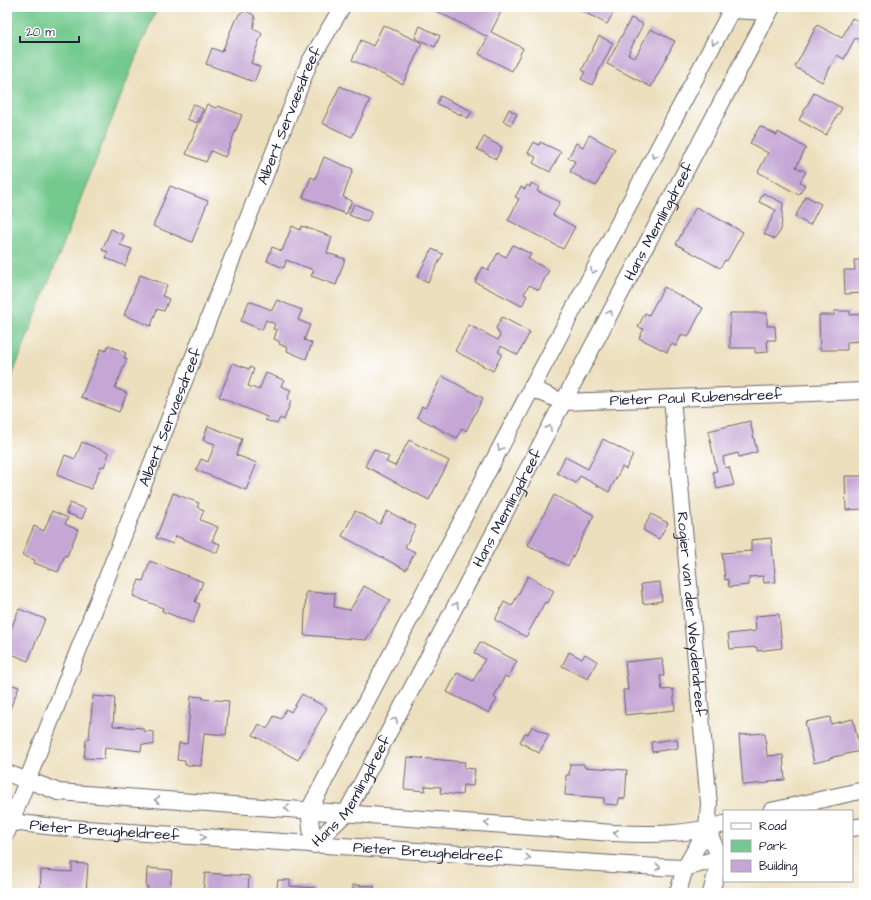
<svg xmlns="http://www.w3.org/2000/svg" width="871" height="900" viewBox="0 0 871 900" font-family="'Architects Daughter',sans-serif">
	<rect width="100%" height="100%" fill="#fff"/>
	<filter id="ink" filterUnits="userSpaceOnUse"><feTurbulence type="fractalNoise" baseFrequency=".025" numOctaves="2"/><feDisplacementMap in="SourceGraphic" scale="8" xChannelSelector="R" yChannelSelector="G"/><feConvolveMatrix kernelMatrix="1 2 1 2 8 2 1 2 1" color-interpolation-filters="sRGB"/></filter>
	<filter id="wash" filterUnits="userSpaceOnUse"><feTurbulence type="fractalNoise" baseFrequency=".012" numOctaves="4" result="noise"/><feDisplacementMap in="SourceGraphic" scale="16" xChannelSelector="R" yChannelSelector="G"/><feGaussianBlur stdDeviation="0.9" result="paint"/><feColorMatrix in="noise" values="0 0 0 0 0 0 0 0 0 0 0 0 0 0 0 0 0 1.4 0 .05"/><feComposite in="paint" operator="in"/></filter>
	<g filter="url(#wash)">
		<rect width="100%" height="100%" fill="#ecdfbd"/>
		<polygon fill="#73c98e" stroke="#4a7664" points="7,7 158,7 138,52 7,389"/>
		<g id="blocks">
			<g fill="#c5a6d4">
				<polygon points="428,7 501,7 503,8 491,32 523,48 512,71 479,54 488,37"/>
				<polygon points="574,7 613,7 616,8 607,24"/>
				<polygon points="246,11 254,15 255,19 253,29 262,33 251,63 260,67 254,82 206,64 212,48 222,52 235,20 236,20 240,13"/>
				<polygon points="631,18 643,24 628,54 635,58 650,29 675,41 651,87 607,64"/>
				<polygon points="852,18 864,24 864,42 855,38 844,59 837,55 822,82 795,67 817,25 842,38"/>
				<polygon points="383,25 422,43 403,84 352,60 361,40 373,46"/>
				<polygon points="420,26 440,36 435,47 415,38"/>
				<polygon points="599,36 613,43 592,85 581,79 585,72 582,70"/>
				<polygon points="340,86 370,100 352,137 322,123"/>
				<polygon points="814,93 842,108 826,135 799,120"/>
				<polygon points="440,96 472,111 468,118 437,104"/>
				<polygon points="193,104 203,109 197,123 187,119"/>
				<polygon points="207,104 216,108 218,106 242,115 225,157 211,151 206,162 186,154"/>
				<polygon points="509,109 517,114 511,125 503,121"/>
				<polygon points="760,126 777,135 778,132 806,148 796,167 806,172 800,182 805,185 799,195 758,172 768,153 750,143"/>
				<polygon points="589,135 615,149 596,186 570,172 575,161 568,158 576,143 583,147"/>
				<polygon points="484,137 502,147 496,159 477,149"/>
				<polygon points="534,142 539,145 540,142 561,152 550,172 533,163 536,157 528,153"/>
				<polygon points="324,157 353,169 343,197 352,201 346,214 303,197 311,177 315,179"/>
				<polygon points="531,183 539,187 537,191 560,202 553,215 575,227 563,249 508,220 519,199 515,197 521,187 525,189 527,185 530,187"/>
				<polygon points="170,186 208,201 192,242 153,226"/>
				<polygon points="763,193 783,203 781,230 775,239 764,234 776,210 759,202"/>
				<polygon points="806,196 821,204 810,225 795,217"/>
				<polygon points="354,204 372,211 367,222 349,215"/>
				<polygon points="696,207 743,232 727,261 725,260 720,268 676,244"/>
				<polygon points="292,226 300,230 302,226 332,237 327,253 345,259 336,285 311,276 314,270 286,260 284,268 267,261 272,247 282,251"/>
				<polygon points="111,229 124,235 120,245 132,249 125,266 106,258 108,252 102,250"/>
				<polygon points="513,245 531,254 528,259 549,270 539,290 529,285 524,294 527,296 522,306 475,282 483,267 488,270 498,253 506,257"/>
				<polygon points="432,249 443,254 428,282 417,277"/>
				<polygon points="854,260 864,260 864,293 845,294 844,270 855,270"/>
				<polygon points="140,275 167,285 162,296 169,299 164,311 157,309 151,326 124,315"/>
				<polygon points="664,287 703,308 688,337 682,334 676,346 671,344 667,352 639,338 644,329 638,327 645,313 649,315"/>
				<polygon points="277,300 302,310 298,320 310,325 304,340 312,343 306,359 287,351 288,348 279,344 280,342 274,339 277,330 273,329 275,324 266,320 262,330 241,321 249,301 272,310"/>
				<polygon points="834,311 850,311 850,315 864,314 864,341 847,342 847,350 820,350 819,315 834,315"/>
				<polygon points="730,313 767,313 767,326 775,326 776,340 767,340 768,352 755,353 755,348 730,348"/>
				<polygon points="502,317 530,332 518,355 501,346 498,352 502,354 493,371 455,351 469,325 498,340 500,335 496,328"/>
				<polygon points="108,345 126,353 124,358 127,359 115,388 127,393 119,412 81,397 101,349 106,351"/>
				<polygon points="233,363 249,369 250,367 254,369 248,386 259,390 266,373 284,380 281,386 291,390 287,400 291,401 284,420 280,418 277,424 265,420 267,417 219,397"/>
				<polygon points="442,376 483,398 466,431 462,428 457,438 417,417 422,406 425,408"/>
				<polygon points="750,421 757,452 739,457 738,453 723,457 725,468 729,467 734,485 717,489 713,472 717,471 708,431"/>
				<polygon points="208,426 242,439 236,455 257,463 246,490 196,470 201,459 208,462 215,444 203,440"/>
				<polygon points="603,439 633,455 626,469 622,467 609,492 580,476 576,483 557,473 565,457 588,469"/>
				<polygon points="409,440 449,461 429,500 365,466 374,449 389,457 386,462 395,466"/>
				<polygon points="82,442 109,453 104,467 101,466 91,489 57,475 65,455 75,459"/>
				<polygon points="845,476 864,476 864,509 846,510"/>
				<polygon points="173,493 199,503 197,507 204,510 200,520 218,527 212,541 220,544 217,553 176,536 173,544 156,538"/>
				<polygon points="554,495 594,515 568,566 528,545"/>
				<polygon points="70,503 86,509 82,519 66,513"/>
				<polygon points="52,511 68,518 65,524 78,530 67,556 65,555 58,572 34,563 35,560 22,555 34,526 44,531"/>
				<polygon points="355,511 380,524 387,511 416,526 405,547 415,552 406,570 342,536"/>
				<polygon points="651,514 668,523 659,539 643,530"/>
				<polygon points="771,538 776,582 764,583 763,576 749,577 749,585 729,587 728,579 725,580 722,553 751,551 751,540"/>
				<polygon points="150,561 203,582 195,602 200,604 193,623 162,611 163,608 133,596 139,580 143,581"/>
				<polygon points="528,576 554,591 548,603 545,602 526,637 495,620 504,602 512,606"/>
				<polygon points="660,582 662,601 643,604 641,584"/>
				<polygon points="364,586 390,600 366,640 304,635 306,592 335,593 334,607 350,610"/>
				<polygon points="19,609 45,619 28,661 7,652 7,633 9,634"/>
				<polygon points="779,614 782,648 757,651 757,647 730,649 728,634 756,631 755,616"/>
				<polygon points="480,642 517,661 508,678 505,676 494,697 497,699 489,713 447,692 457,673 473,681 485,659 474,653"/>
				<polygon points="569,652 582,659 585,654 597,661 588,679 562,666"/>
				<polygon points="662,658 664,676 660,676 662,690 673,689 675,710 625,715 623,690 628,690 625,662"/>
				<polygon points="7,683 19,687 7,716"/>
				<polygon points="302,694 327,708 298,760 253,735 259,724 267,729 274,716 281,719 286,709 291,712"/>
				<polygon points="93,696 115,698 113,726 143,728 143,731 154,732 154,745 142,744 141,751 105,747 104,759 84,758 86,739 89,739"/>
				<polygon points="191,696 203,697 203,699 229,701 226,735 204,733 201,766 185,765 185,761 177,760 179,743 187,744"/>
				<polygon points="830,717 831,724 853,719 860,751 829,758 830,759 814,763 805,722"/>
				<polygon points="532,726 549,735 539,753 520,742 525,733 528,734"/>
				<polygon points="765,733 767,756 783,755 785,780 769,781 769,783 743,785 739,735"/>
				<polygon points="677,739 678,748 652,752 651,742"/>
				<polygon points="407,757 465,762 464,768 475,769 473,786 463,785 462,795 440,793 441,787 425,786 425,791 404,789"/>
				<polygon points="570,764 584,764 584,767 627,770 625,799 619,798 618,805 604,804 604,798 565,795 566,775 569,775"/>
				<polygon points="72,863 88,864 86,893 40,893 41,870 72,872"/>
				<polygon points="147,868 172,870 170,890 161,889 160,893 148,893 148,887 146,887"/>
				<polygon points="205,873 249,876 248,893 203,893"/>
				<polygon points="278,880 290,880 290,886 315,888 315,893 276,893"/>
				<polygon points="353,885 374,886 374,891 379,892 379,893 353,893"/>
			</g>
		</g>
	</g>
	<g filter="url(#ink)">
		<use href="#blocks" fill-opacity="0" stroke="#696468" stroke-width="1"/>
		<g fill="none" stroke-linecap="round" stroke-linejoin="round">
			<defs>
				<g id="minor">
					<polyline points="726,7 731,10 769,12"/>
					<path id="s1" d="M531,388l32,14 301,-11"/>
					<path id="s2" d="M672,398l37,406 -2,25 -22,39 -6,21 -3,4"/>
					<path d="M7,773c17,7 34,11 51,19l555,41c37,2 75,2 111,-9"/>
					<polyline points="771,811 864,790"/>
					<path id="s3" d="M11,822l44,5 603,40 27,1 39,-11"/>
					<polyline points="852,828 864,826"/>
					<polyline points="707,829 720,858 711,893"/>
					<path id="s4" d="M7,832l302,-769 33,-56"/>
					<path id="s5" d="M313,845l33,-32 426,-806"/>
					<polyline points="313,845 309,810 733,7"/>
				</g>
			</defs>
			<use href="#minor" stroke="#696468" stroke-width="18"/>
			<use href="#minor" stroke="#fff" stroke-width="16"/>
		</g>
		<defs><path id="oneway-chevron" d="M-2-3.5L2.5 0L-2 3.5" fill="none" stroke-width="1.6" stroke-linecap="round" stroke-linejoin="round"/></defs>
		<g stroke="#9c9ca7">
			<use href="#oneway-chevron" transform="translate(714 42) rotate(118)"/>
			<use href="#oneway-chevron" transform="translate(654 156) rotate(118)"/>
			<use href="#oneway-chevron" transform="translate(593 271) rotate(118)"/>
			<use href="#oneway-chevron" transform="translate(610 313) rotate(-62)"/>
			<use href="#oneway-chevron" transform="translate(549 428) rotate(-62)"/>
			<use href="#oneway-chevron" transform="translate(500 448) rotate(118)"/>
			<use href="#oneway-chevron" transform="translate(456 605) rotate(-62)"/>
			<use href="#oneway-chevron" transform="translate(395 720) rotate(-62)"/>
			<use href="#oneway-chevron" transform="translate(157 800) rotate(-176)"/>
			<use href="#oneway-chevron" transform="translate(287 808) rotate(-176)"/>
			<use href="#oneway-chevron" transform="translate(487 823) rotate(-176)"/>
			<use href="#oneway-chevron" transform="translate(616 833) rotate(-176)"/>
			<use href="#oneway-chevron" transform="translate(203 837) rotate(4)"/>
			<use href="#oneway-chevron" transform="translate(528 858) rotate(4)"/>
			<use href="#oneway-chevron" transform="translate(658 867) rotate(3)"/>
		</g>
	</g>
	<g text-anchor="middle" stroke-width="3" stroke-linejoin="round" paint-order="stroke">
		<g font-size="15" fill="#22223b" stroke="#fff">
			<text dy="5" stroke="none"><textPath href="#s4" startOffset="770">Albert Servaesdreef</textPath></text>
			<text dy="5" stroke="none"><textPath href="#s5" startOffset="715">Hans Memlingdreef</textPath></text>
			<text dy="5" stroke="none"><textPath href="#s1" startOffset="168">Pieter Paul Rubensdreef</textPath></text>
			<text dy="5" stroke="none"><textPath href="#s4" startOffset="446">Albert Servaesdreef</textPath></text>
			<text dy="5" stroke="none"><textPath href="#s5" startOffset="391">Hans Memlingdreef</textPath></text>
			<text dy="5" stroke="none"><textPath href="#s2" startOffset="217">Rogier van der Weydendreef</textPath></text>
			<text dy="5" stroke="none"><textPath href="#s5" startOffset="67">Hans Memlingdreef</textPath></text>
			<text dy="5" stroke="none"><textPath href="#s3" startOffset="94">Pieter Breugheldreef</textPath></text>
			<text dy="5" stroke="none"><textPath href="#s3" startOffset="418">Pieter Breugheldreef</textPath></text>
		</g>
	</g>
	<rect width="871" height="900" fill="none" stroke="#fff" stroke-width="24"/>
	<rect x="723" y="810" width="130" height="72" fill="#ffffff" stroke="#a7a7b1"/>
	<rect x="731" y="823" width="20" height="6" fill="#ffffff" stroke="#a7a7b1"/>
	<text x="759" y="830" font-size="12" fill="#22223b">Road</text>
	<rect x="731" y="840" width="20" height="12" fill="#73c98e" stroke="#a7a7b1"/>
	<text x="759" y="850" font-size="12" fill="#22223b">Park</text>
	<rect x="731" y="860" width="20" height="12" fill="#c5a6d4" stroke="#a7a7b1"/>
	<text x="759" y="870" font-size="12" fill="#22223b">Building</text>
	<path d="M20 36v6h59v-6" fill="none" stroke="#22223b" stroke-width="2"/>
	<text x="26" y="36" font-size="12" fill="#22223b" stroke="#ffffff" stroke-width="3" paint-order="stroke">20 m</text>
</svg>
